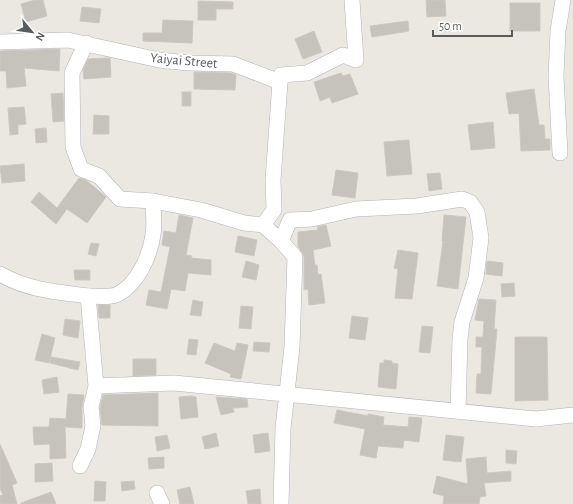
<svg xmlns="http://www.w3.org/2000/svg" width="573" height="504" viewBox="0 0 573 504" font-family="'Alegreya Sans',sans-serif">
	<rect width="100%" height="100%" fill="#eae8e0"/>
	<g fill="#c6c2bc" stroke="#cec9bf">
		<polygon points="35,0 43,0 47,16 26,22 21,4"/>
		<polygon points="426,0 445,0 446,16 427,17"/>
		<polygon points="198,1 233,2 233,9 216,9 216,20 198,20"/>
		<rect x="510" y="3" width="30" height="28"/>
		<polygon points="82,7 101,9 99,23 80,21"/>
		<polygon points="163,20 193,21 192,43 143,41 143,33 162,33"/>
		<polygon points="408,21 409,31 372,37 370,26"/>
		<polygon points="314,31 322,52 303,59 295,39"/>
		<polygon points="60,49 59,71 24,68 26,86 7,88 6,71 0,71 0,51"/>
		<polygon points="106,58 110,58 111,77 84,79 83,70 88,59"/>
		<polygon points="194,72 231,73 236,75 235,90 194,89"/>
		<polygon points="341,73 343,76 350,74 358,94 332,103 330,97 320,101 314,82"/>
		<polygon points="534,89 539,125 544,125 545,139 550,139 550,150 521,151 519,113 509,114 506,93"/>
		<rect x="182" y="92" width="9" height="14"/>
		<polygon points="63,93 64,121 53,122 51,94"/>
		<polygon points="24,107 26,124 18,125 18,134 10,135 8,108"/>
		<polygon points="94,115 109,116 109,134 93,134"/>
		<polygon points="493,122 495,148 471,150 468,125"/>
		<polygon points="46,128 47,142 36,143 35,129"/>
		<polygon points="409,140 412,174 387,176 384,142"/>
		<polygon points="24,164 25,181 2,183 0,166"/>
		<polygon points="336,170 358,173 355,198 332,195"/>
		<polygon points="440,173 442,189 429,191 427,174"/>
		<polygon points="79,178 86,180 106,197 87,223 67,209 56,224 31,202 39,192 57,208"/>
		<polygon points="179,215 193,218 186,255 192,256 191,258 211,260 211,275 188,273 185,291 171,289 167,309 146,305 149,290 161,292 170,247 162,245 164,231 176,233"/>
		<polygon points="444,215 466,217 458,289 437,286 443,241 442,241"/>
		<polygon points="326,225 331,246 313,250 315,265 317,265 318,275 321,274 325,303 309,305 308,289 304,290 304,257 298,246 298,232 318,230 317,227"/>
		<polygon points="238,236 257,240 254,256 235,252"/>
		<polygon points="91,243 99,244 96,256 88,254"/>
		<polygon points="398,250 418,253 412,299 395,298 398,269 394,268"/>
		<polygon points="246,261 259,265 256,280 242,277"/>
		<polygon points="487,261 503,263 502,276 486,274"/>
		<polygon points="74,270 90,270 90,280 75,280"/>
		<polygon points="514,283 515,296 502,297 501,284"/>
		<polygon points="479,299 496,300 494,329 497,329 491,394 476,393 477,374 481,374 482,347 476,347 476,337 483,337 484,321 475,320"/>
		<polygon points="193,300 203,302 201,316 190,315"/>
		<polygon points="98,305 110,305 110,318 99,318"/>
		<polygon points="241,306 253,307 251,329 239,328"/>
		<polygon points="352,316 368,318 365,340 349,338"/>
		<polygon points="65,319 80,321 78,338 63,335"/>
		<polygon points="422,326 433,327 430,353 419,352"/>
		<polygon points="42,334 55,338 49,363 35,360"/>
		<polygon points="515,337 547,337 548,400 515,401"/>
		<polygon points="189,339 198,340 196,355 187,354"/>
		<polygon points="254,342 270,343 269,352 253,351"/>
		<polygon points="214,343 235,351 237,343 248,345 241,379 230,377 231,374 205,363"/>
		<polygon points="51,357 80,362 78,370 50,363"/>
		<polygon points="133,359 156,359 156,375 133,376"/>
		<polygon points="384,360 392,361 392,363 398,364 396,389 378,387 380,363 384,363"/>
		<polygon points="57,377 59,392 44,394 42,380"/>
		<polygon points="158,393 158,426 102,425 100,408 103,395"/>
		<polygon points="68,394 84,395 82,408 82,428 65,427 66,458 50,459 50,444 34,445 33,427 49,427 50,418 66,419"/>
		<polygon points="192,396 196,397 198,417 181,419 179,397"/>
		<polygon points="216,397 247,399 248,407 233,408 234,412 221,415"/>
		<polygon points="337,410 368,416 368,414 384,417 383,425 408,427 409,417 422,418 419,442 404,440 403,448 378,446 376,458 360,455 365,429 334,423"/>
		<polygon points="216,433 219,446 205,449 202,437"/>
		<polygon points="268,433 270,451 255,453 253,435"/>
		<polygon points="167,435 170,448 157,451 155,437"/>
		<polygon points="446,435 464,437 461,462 443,460"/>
		<polygon points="0,444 17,483 12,485 17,504 0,504 0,496 3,495 0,488"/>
		<polygon points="506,450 517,451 516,464 506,463"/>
		<polygon points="164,457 164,468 149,469 148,458"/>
		<polygon points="486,457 487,473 511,471 511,481 484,483 486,496 480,497 479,504 443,504 444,496 433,493 437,476 468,484 466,459"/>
		<polygon points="52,463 53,481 35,482 35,464"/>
		<polygon points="95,481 106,482 105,501 94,501"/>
		<polygon points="134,481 135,489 122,491 121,482"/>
		<polygon points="190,487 194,504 180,504 177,490"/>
		<polygon points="260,489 261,504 248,504 246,491"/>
		<polygon points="51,492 56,504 21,504 21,503"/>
	</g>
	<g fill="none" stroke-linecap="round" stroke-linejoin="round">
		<defs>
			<g id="minor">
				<polyline points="0,42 68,40 159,60 189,63 233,64 280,82 281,75 307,73 343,55 356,60 352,0"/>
				<polyline points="86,43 72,73 73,147 81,169 99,176 120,199 153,201 201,210 244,223 263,225 281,241 295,257 292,347 283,428 281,504"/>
				<polyline points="560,153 556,76 558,31 563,0"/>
				<polyline points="263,225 274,210 273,180 280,82"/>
				<polyline points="281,241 290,220 312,219 356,209 417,206 462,199 470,202 477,212 481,238 476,278 462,322 460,339 458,411"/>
				<path d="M0,274c27,16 57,18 88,22l8,90 -5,21 2,19 -5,23 -8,17"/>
				<path d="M88,296c9,0 23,2 30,-2 20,-10 32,-39 35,-59 2,-11 0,-23 0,-34"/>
				<polyline points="96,386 174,383 536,419 573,415"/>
				<polyline points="157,493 162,504"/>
			</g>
		</defs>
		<use href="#minor" stroke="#b2b5b9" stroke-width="16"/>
		<use href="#minor" stroke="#fff" stroke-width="15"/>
	</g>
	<g text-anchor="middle" stroke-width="4" stroke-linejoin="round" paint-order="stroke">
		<g font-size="14" fill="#585c5f" stroke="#fff">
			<text transform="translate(184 60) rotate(5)" y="5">Yaiyai Street</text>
		</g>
	</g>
	<g transform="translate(32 32) rotate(119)" stroke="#ffffff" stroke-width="3" paint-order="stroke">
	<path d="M0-3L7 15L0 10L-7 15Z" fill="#585c5f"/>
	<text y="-6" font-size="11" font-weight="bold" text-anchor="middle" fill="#585c5f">N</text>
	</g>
	<path d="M433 30v6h79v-6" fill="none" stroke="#585c5f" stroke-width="2"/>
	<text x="439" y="30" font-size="12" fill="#585c5f" stroke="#ffffff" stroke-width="3" paint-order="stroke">50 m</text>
</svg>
